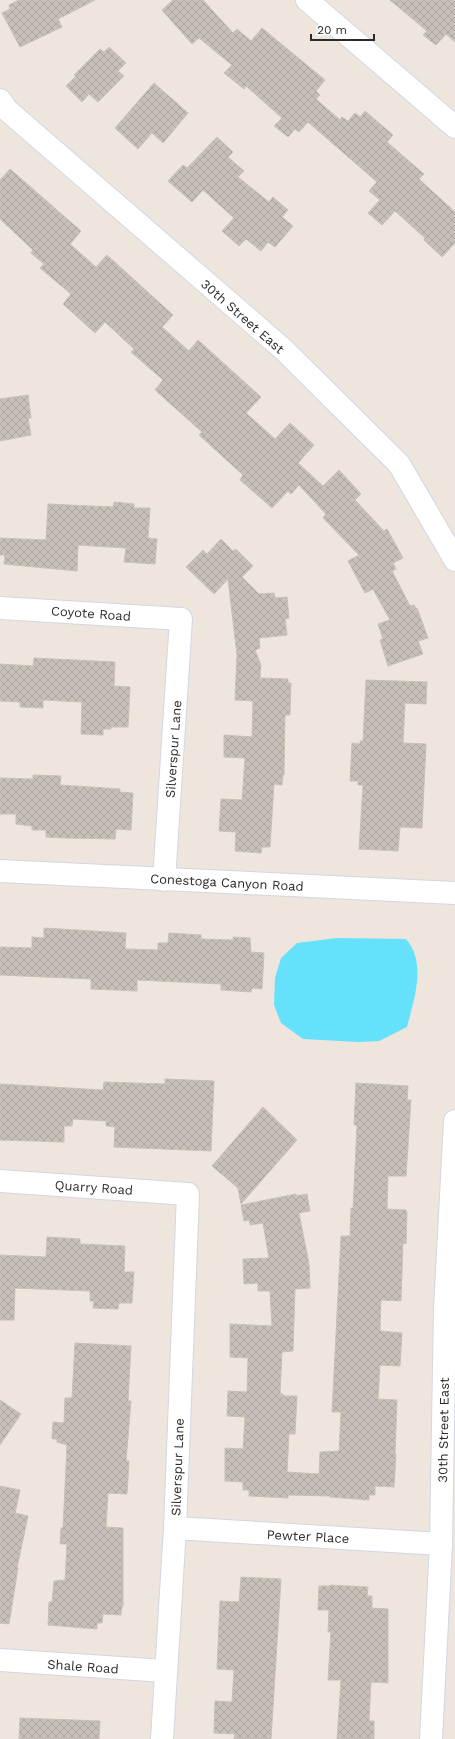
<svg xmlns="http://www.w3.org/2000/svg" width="455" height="1739" viewBox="0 0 455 1739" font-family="'Work Sans',sans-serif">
	<defs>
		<pattern id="building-cross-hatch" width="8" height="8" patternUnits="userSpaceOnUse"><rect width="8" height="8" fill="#c6c0b8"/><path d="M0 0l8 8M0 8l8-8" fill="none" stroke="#aaa59e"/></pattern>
	</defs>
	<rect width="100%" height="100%" fill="#eee5dc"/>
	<path fill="#65e1fb" d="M337,938l69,1c21,24 8,61 1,88l-28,14 -21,1 -55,-3 -22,-16 -7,-18 1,-27 6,-20 16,-15z"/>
	<g fill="url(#building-cross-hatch)" stroke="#cac1b5">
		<polygon points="19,0 95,0 58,19 62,27 20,47 2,13 10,9 9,5"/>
		<polygon points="173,0 203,0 233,33 237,29 251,41 262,28 325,80 316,91 320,95 316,99 340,120 342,117 348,121 355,113 360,117 365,111 393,135 387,142 424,174 419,179 455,212 455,243 442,257 424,240 425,238 395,211 382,225 368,213 380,200 369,191 377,182 308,122 299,132 295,129 288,137 274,126 282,118 246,86 244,89 224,73 232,65 199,38 192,44 162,10"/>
		<polygon points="390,0 455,0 455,42 446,34 436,45 423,35 427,31"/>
		<polygon points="109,47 126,63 118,71 124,76 98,102 89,94 82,102 66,86 76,76 74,75 100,49 104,52"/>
		<polygon points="154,83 188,113 163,143 152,133 138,149 115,128"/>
		<polygon points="217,137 233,152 228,157 244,171 238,177 269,202 273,197 288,210 282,217 293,226 275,247 268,242 261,251 246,239 239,246 222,231 234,218 203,190 192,202 168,181 183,165 187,168"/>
		<polygon points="10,169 81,231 70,244 96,267 107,255 173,315 162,327 189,351 198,340 261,397 246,413 275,439 290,423 314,445 298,463 323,486 339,470 361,494 355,500 384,531 387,529 403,558 393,563 396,569 392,571 410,606 414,605 416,609 417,608 428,638 418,641 423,654 388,666 380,640 383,639 378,624 390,620 373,589 365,593 348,561 359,555 323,518 326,514 299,485 291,494 288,491 272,508 240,480 243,475 199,435 202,432 155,390 163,380 131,352 134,349 105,322 95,333 63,304 71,294 40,268 44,264 31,253 33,250 0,219 0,180"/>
		<polygon points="28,395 31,418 28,418 31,435 0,441 0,399"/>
		<polygon points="114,502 134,504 134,508 150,508 148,538 157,539 155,564 124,562 126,548 78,545 77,571 4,564 5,555 0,555 0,538 46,540 48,504 113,507"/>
		<polygon points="221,539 233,551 236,549 253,566 242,577 259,594 274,593 275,598 287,597 289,618 285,619 287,635 259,638 260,648 255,650 261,665 260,678 288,679 288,683 291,683 290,715 285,715 284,775 283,775 282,785 274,784 270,847 262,847 261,853 235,851 236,832 219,831 221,799 242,800 245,758 224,757 224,735 252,737 253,701 235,700 237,655 228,579 214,594 186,567 203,550 207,554"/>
		<polygon points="34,658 115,662 114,686 130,687 128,727 111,727 111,729 103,729 103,735 81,734 82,702 43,700 43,708 20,707 20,702 0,701 0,664 33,666"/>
		<polygon points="366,680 427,682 426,704 405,703 403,743 426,744 422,828 400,827 398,851 359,849 363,785 358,785 358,781 350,781 352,743 360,744 360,741 363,741"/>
		<polygon points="33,775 61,776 60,785 120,789 120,792 133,793 131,830 116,829 115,839 65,838 46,837 46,830 32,830 32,826 16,824 16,814 0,814 0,778 33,779"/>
		<polygon points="44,928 126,933 125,949 158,950 158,943 168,943 169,933 201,935 201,939 233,940 233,937 250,938 251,952 264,953 262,989 252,988 251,992 221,990 221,984 137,980 137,991 91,989 91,979 0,975 0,947 32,948 32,937 44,938"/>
		<polygon points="165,1079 214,1081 211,1151 114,1147 115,1127 106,1126 106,1121 73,1119 72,1126 64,1126 64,1142 0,1140 0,1084 103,1090 104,1082 165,1084"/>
		<polygon points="356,1083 408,1086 407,1100 411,1100 406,1176 388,1176 387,1209 406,1210 407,1213 406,1244 403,1243 401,1301 381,1300 380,1331 402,1333 400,1366 380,1365 378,1399 397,1400 395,1454 396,1454 394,1487 375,1486 375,1495 369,1495 369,1500 330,1497 330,1496 288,1495 288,1498 249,1496 249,1490 243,1490 243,1482 225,1481 225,1448 243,1449 245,1417 227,1416 228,1391 247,1392 248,1358 230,1357 230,1324 272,1326 270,1291 258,1291 258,1283 244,1284 243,1259 269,1258 263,1223 250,1225 249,1220 244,1221 241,1205 296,1194 296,1196 307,1194 310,1211 299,1213 309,1264 310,1288 295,1289 293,1351 282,1352 280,1394 283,1394 283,1396 297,1396 295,1434 289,1434 287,1472 319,1474 320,1452 339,1451 341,1412 332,1412 341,1236 350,1236 351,1208 353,1208 357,1125 354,1125"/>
		<polygon points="263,1107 297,1140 241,1204 238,1188 212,1166"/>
		<polygon points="47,1237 80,1239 80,1244 125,1246 124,1272 134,1272 132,1303 119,1303 118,1309 93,1308 94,1301 90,1301 90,1291 15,1288 14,1320 0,1320 0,1255 46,1257"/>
		<polygon points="75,1343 131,1346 128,1401 131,1401 126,1461 129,1461 127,1494 108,1493 106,1527 123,1528 123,1606 122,1606 121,1615 103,1614 102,1623 97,1623 97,1629 48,1625 49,1602 52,1602 54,1581 65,1580 67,1544 60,1544 61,1528 63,1528 67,1445 57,1442 57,1439 52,1439 53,1422 64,1423 65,1398 72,1398"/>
		<polygon points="0,1400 21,1414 0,1445"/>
		<polygon points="0,1486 20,1490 15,1513 28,1516 17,1568 18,1568 9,1624 0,1623"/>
		<polygon points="241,1577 281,1579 271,1739 234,1739 235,1734 214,1733 215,1701 232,1702 234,1670 217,1669 220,1601 239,1602"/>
		<polygon points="330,1585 368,1587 367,1596 372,1596 372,1608 388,1609 388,1683 371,1682 369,1721 374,1721 374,1739 337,1739 341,1680 328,1680 331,1632 328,1632 329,1610 318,1610 319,1586 330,1586"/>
		<polygon points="20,1718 100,1721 99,1739 19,1739"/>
	</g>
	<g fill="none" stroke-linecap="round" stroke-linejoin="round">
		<defs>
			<g id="minor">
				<polyline points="307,0 455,127"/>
				<polyline points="0,100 7,110 283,349 399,464 455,560"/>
				<polyline points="0,608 181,619 164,880"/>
				<polyline points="0,871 455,893"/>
				<polyline points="0,1181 188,1194 175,1528 162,1739"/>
				<polyline points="175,1528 441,1544"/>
				<polyline points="0,1660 165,1671"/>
				<polyline points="431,1739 441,1544 445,1309 455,1121"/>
			</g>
		</defs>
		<use href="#minor" stroke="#d1d7e5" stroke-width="24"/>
		<use href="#minor" stroke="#fff" stroke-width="22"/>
	</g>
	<g text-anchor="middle" stroke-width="3.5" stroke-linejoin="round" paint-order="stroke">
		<g font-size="13" fill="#2b2b2b" stroke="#fff">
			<text transform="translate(243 316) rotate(41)" y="5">30th Street East</text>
			<text transform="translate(91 613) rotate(4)" y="5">Coyote Road</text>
			<text transform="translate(173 749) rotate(-86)" y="5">Silverspur Lane</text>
			<text transform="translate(227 882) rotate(3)" y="5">Conestoga Canyon Road</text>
			<text transform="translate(94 1187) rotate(4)" y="5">Quarry Road</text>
			<text transform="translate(443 1430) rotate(-89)" y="5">30th Street East</text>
			<text transform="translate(177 1467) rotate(-88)" y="5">Silverspur Lane</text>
			<text transform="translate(308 1536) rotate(3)" y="5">Pewter Place</text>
			<text transform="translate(83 1666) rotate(4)" y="5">Shale Road</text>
		</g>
	</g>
	<path d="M311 34v6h63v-6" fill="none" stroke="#2b2b2b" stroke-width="2"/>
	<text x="317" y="34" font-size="12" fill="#2b2b2b" stroke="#ffffff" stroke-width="3" paint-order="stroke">20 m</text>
</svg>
